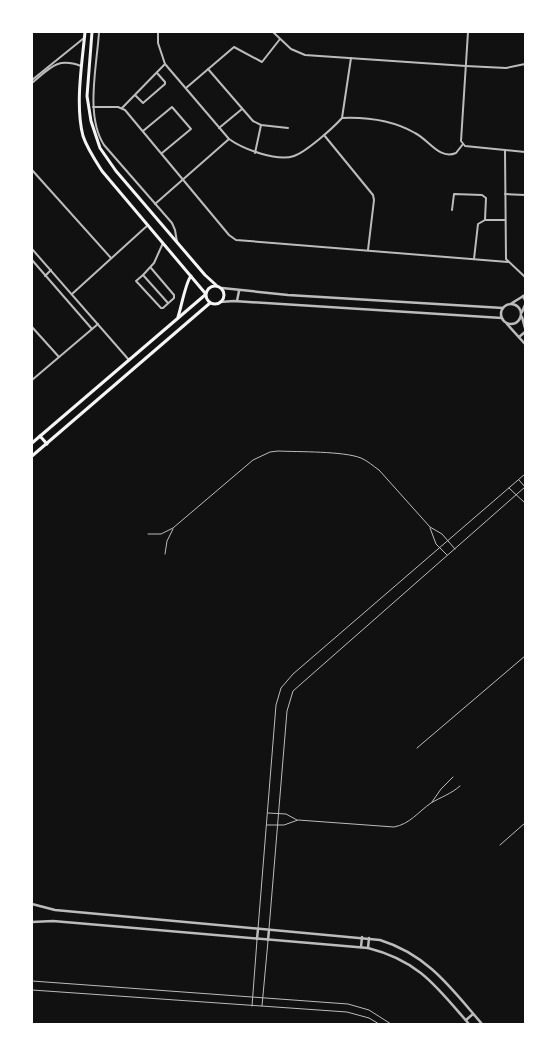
<svg xmlns="http://www.w3.org/2000/svg" width="557" height="1056" viewBox="0 0 557 1056" font-family="'Varela Round',sans-serif">
	<rect width="100%" height="100%" fill="#111"/>
	<g fill="none" stroke-linecap="round" stroke-linejoin="round">
		<g stroke="#bcbcbc" stroke-width="1">
			<polyline points="519,480 525,487"/>
			<polyline points="509,488 525,503"/>
			<polyline points="430,528 436,544 447,555"/>
			<path d="M148,534h13l12,-6 80,-68 17,-8 8,-1c21,1 65,0 83,7 7,3 12,8 18,12l51,57 12,7 13,15"/>
			<polyline points="165,554 167,541 173,529"/>
			<polyline points="417,748 525,656"/>
			<polyline points="432,802 441,789 453,777"/>
			<polyline points="268,813 286,814 297,820"/>
			<path d="M267,825h17l14,-5 96,7c16,-3 24,-15 37,-24 10,-6 20,-9 29,-17"/>
			<polyline points="500,845 525,823"/>
			<polyline points="258,929 276,705 281,688 293,674 525,474"/>
			<polyline points="269,929 287,711 293,691 525,487"/>
			<polyline points="32,981 348,1004 369,1010 391,1024"/>
			<polyline points="32,990 347,1012 369,1018 379,1024"/>
			<polyline points="252,1006 257,940"/>
			<polyline points="262,1006 268,941"/>
		</g>
		<g stroke="#bcbcbc" stroke-width="2">
			<path d="M99,32c-2,33 -14,84 5,113l68,78 3,7 2,12"/>
			<path d="M158,32v11l7,21 64,75c14,10 48,23 65,17 12,-4 39,-28 48,-38l9,-60"/>
			<polyline points="273,32 291,49 305,55 466,66 506,68 525,64"/>
			<polyline points="468,32 461,141 465,146 525,152"/>
			<polyline points="208,69 253,121 261,125 288,128"/>
			<polyline points="32,80 84,38"/>
			<path d="M32,83c18,-15 25,-26 49,-17"/>
			<polyline points="186,88 234,47 262,62 280,39"/>
			<polyline points="135,95 143,103 165,84 165,82 157,73"/>
			<polyline points="93,107 118,107 125,110 229,235 236,240 508,262"/>
			<polyline points="122,108 165,64"/>
			<path d="M342,118c26,-1 50,2 73,15 14,7 24,27 41,20l7,-9"/>
			<polyline points="219,128 242,109"/>
			<polyline points="143,131 172,107 191,129 162,153"/>
			<polyline points="324,135 373,195 374,200 368,250"/>
			<polyline points="505,151 506,259 525,277"/>
			<polyline points="255,153 261,125"/>
			<polyline points="32,170 111,258"/>
			<polyline points="505,194 525,195"/>
			<polyline points="155,204 229,139"/>
			<polyline points="452,210 454,194 482,195 486,198 485,220"/>
			<polyline points="163,243 154,263 143,275 168,303"/>
			<polyline points="32,249 129,360"/>
			<polyline points="474,259 478,224 485,220 505,220"/>
			<polyline points="32,260 92,329"/>
			<polyline points="143,275 136,281 161,308 163,308 174,298 174,295 151,268"/>
			<polyline points="45,276 51,270"/>
			<polyline points="72,294 148,225"/>
			<polyline points="32,327 59,357"/>
			<polyline points="32,380 98,324"/>
		</g>
		<g stroke="#bcbcbc" stroke-width="2.5">
			<polyline points="222,288 288,295 503,308"/>
			<polyline points="523,296 525,300"/>
			<polyline points="237,301 239,291"/>
			<polyline points="220,302 234,301 502,318"/>
			<polyline points="512,303 525,295"/>
			<circle cx="511" cy="314" r="10"/>
			<polyline points="522,312 525,305"/>
			<polyline points="522,317 525,328"/>
			<polyline points="507,324 525,344"/>
			<polyline points="519,337 525,332"/>
			<path d="M32,904l23,6 325,30c48,15 71,48 102,84"/>
			<path d="M32,922l21,-1 315,27c51,13 68,38 101,76"/>
			<polyline points="257,939 258,929"/>
			<polyline points="268,940 269,930"/>
			<polyline points="361,947 362,937"/>
			<polyline points="368,948 369,938"/>
			<polyline points="466,1020 473,1014"/>
		</g>
		<g stroke="#f5f5f5" stroke-width="3">
			<path d="M85,32c-3,32 -10,73 -2,104 4,12 12,24 19,35l103,122"/>
			<polyline points="92,32 87,96 91,121 100,148 116,171 205,275 216,285"/>
			<circle cx="215" cy="295" r="9"/>
			<path d="M178,317c3,-9 8,-36 13,-41"/>
			<polyline points="40,436 47,444"/>
			<polyline points="32,443 205,295"/>
			<polyline points="32,456 210,303"/>
		</g>
	</g>
	<rect width="557" height="1056" fill="none" stroke="#ffffff" stroke-width="66"/>
</svg>
